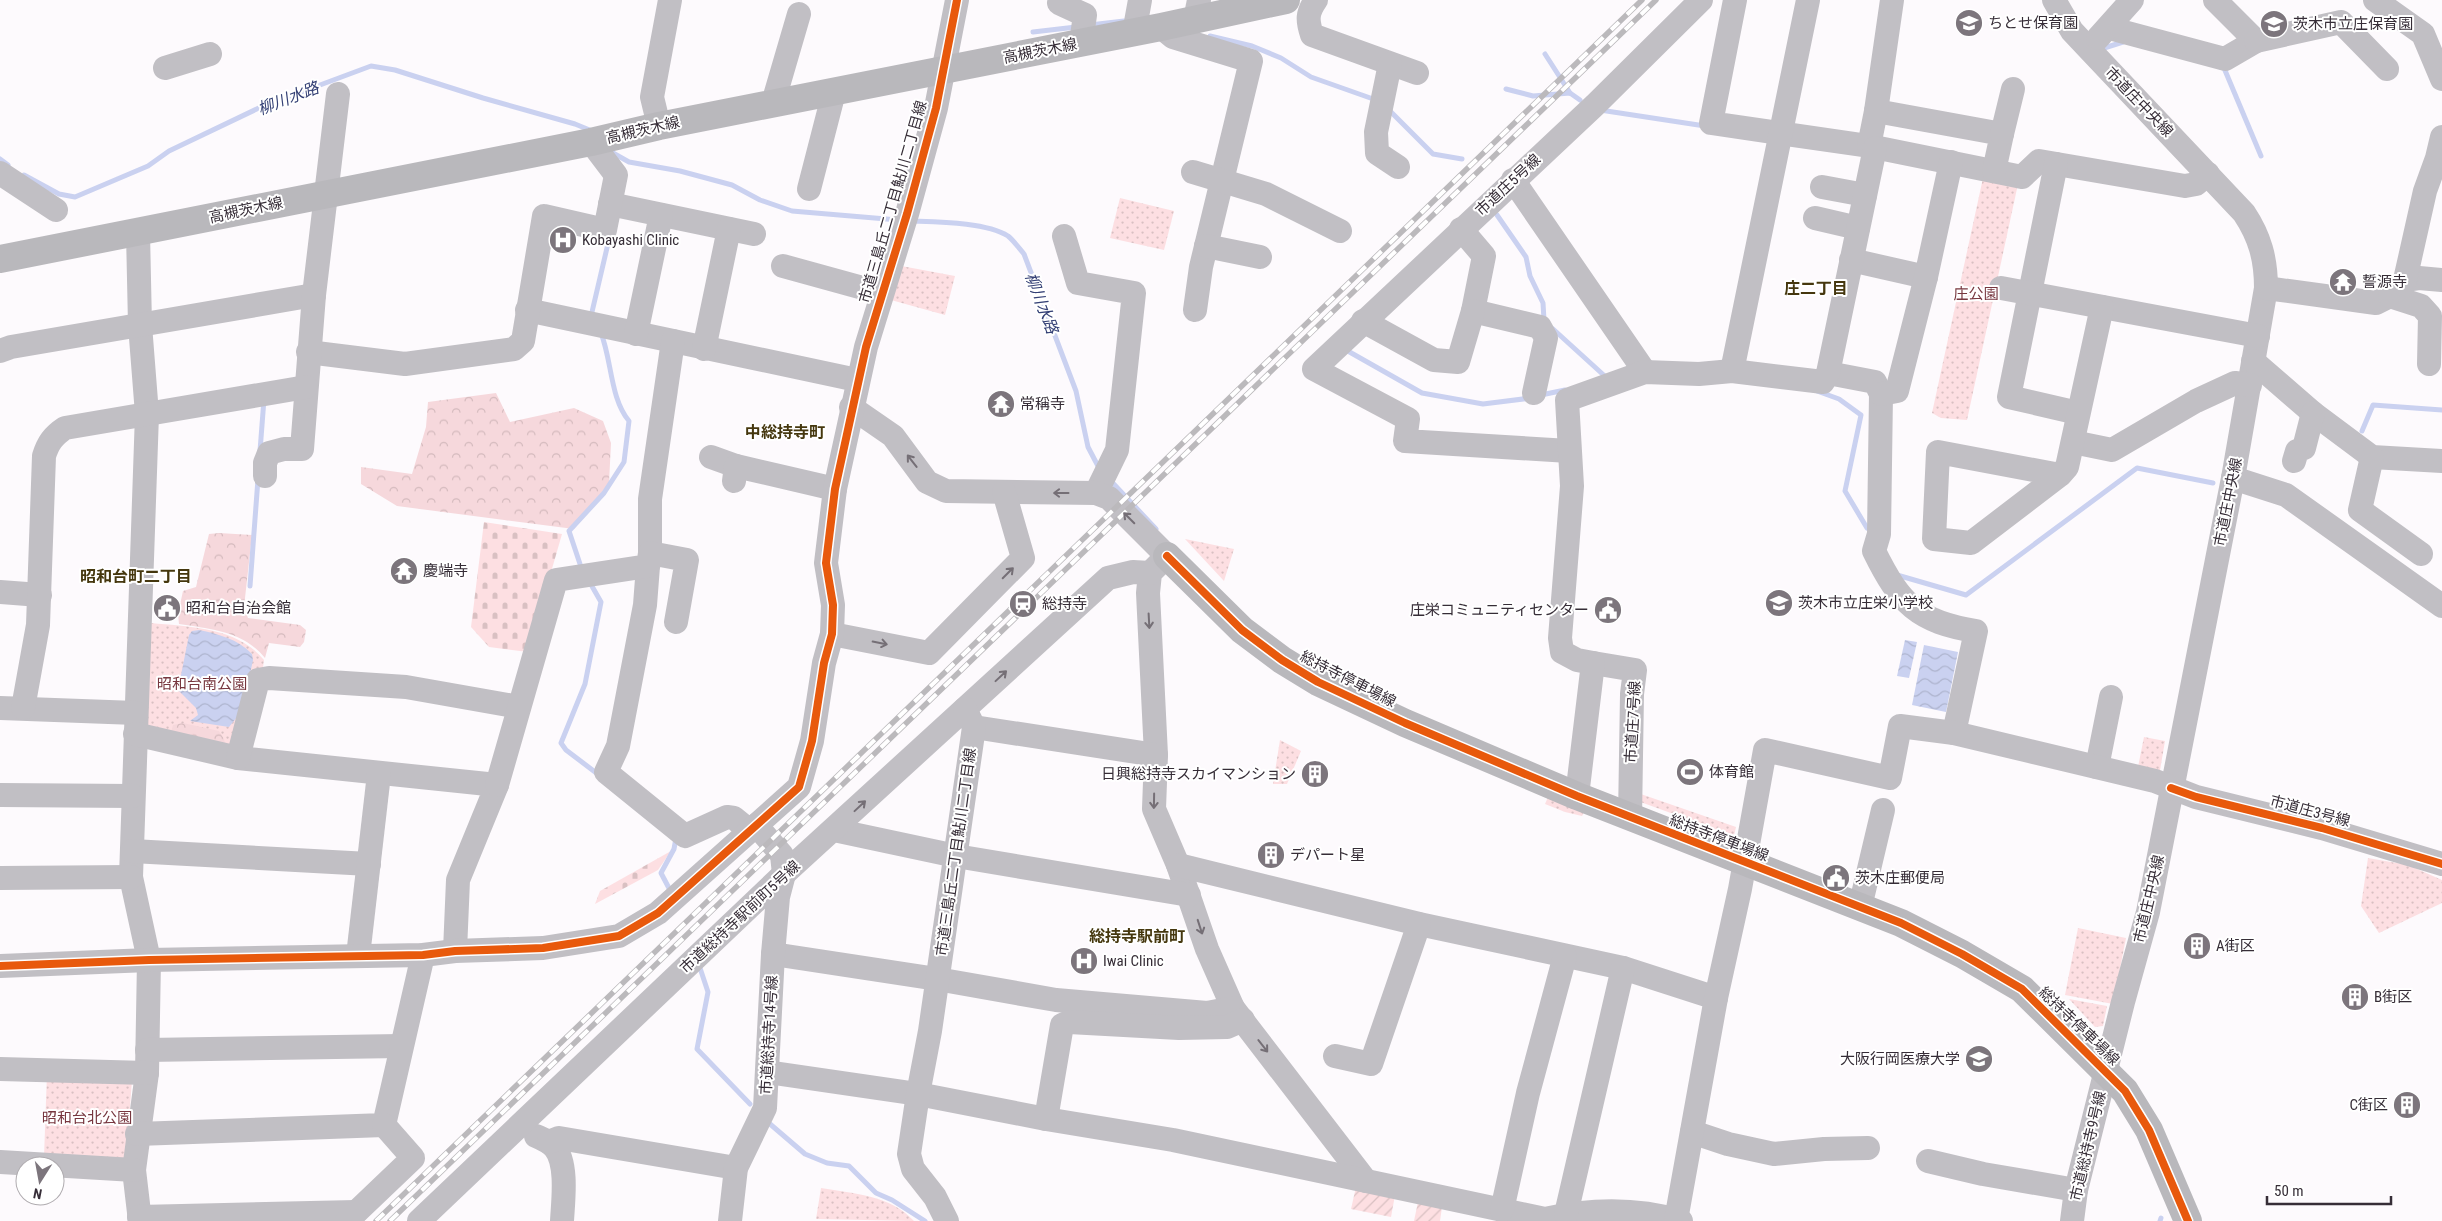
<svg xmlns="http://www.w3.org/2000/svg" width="2442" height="1221" viewBox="0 0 2442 1221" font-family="'Roboto Condensed','Noto Sans JP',sans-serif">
	<defs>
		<pattern id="grass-dots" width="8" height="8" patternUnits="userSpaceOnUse" patternTransform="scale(1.25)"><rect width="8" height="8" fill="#fddfe2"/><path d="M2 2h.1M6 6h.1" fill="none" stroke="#d9c0c2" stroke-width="1.8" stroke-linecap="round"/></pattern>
		<pattern id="forest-crowns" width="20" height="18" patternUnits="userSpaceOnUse" patternTransform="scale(1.25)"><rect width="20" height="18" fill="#f6d8dc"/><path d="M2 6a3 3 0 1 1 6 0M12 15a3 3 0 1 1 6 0" fill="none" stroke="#d4babd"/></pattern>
		<pattern id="cemetery-stones" width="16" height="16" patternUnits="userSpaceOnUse" patternTransform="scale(1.25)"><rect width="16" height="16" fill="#fddfe2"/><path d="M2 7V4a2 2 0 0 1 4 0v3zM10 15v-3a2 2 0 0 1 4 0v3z" fill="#d9c0c2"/></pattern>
		<pattern id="garden-furrows" width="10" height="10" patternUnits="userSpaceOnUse" patternTransform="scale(1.25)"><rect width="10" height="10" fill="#fddfe2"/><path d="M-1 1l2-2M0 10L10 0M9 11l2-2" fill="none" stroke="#d9c0c2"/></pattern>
		<pattern id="water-waves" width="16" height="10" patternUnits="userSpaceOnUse" patternTransform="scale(1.25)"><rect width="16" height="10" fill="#cad1f0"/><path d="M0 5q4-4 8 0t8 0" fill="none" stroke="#aeb4ce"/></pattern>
	</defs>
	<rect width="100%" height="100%" fill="#fdfafd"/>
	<g fill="url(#grass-dots)">
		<polygon points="1983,178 2018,184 1967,420 1941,418 1932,413"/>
		<polygon points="1120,198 1174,211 1164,250 1110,238"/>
		<polygon points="896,265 955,276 945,315 891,300"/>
		<polygon points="1185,539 1234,549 1224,581"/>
		<path d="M151,623c40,4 86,4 113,37l-2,15 -30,78 -80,-20 -5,-11z"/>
		<polygon points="2144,737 2165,741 2159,776 2137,772"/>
		<polygon points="1280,740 1301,751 1287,784 1273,784"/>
		<polygon points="1635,792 1736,827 1734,836 1635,800"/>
		<polygon points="1549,795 1585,811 1582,816 1565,812 1545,804"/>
		<polygon points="2368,858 2408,865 2442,880 2442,903 2379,933 2361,906"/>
		<polygon points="2078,928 2126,938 2113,1004 2065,995"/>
		<polygon points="2069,999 2107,1006 2103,1026 2095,1027"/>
		<polygon points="47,1073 132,1080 126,1159 44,1157"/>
		<path d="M821,1188c34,6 69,7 93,33l-98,-2z"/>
	</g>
	<g fill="url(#forest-crowns)">
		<polygon points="496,393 510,422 574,408 603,421 611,443 609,483 574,529 397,506 361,484 361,467 412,474 426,427 428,402"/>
		<path d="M219,533l33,2 -8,72 4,11 52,7 6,5 -2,12 -4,5 -31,-4 -4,15c-22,-27 -54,-29 -86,-34l-1,-10 5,-23 13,-4 13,-53z"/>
		<polygon points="183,723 219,731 224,739 226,749 171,732 173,725"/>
	</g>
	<g fill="url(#cemetery-stones)">
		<polygon points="484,522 562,534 528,652 489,647 471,627"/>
		<polygon points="671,851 658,870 595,904 600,891"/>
	</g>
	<g fill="url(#garden-furrows)">
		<polygon points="1356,1187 1395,1195 1391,1217 1351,1209"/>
		<polygon points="1418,1202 1442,1207 1440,1221 1414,1221"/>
	</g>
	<g fill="url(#water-waves)">
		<path d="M199,630c19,4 39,9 53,24l1,6 -11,51 -13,16 -39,-6 8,-6 -2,-7 -18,-18 11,-55 3,-4z"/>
		<polygon points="1905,640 1917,642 1909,678 1897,676"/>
		<polygon points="1924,645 1958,652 1946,712 1912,705"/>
	</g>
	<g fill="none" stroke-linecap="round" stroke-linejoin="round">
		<g stroke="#cad1f0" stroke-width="5">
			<polyline points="1090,25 1124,21"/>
			<polyline points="1033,32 1076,27"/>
			<polyline points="1210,36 1252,46 1281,58 1311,77 1376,100"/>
			<polyline points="2101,49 2123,42"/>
			<polyline points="1545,54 1570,93"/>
			<polyline points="2220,67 2224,68 2261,156"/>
			<polyline points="1506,89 1533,96 1570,93 1580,100"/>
			<polyline points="1387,108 1433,154 1462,159"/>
			<polyline points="1600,110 1705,126"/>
			<polyline points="613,153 629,162 680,171 732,185 760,200 792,211 898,220"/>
			<polyline points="0,159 8,165"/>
			<polyline points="24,175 59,194 75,197 148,166 169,151 261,107 371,66 395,70 483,98 575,124 592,131"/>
			<polyline points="1497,215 1526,257 1530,276 1543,303 1544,320"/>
			<path d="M910,221c26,1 76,1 98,15 6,5 11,12 16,18l52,137 12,56 11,21"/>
			<polyline points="593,316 592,312 610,235"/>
			<polyline points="1553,329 1608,379"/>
			<polyline points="1346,350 1422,393 1483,404 1531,398"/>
			<polyline points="1817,391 1839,399 1861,415 1845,491 1867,528"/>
			<polyline points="1541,395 1565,390"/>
			<polyline points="2362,431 2373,405 2442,410"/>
			<polyline points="260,451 264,399"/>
			<polyline points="1109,479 1156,529"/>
			<path d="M582,570l-13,-39 35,-38 20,-31 5,-41c-19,-23 -17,-60 -28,-88"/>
			<polyline points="1897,575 1966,595 2137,468 2213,483"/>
			<polyline points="589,581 601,602 585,684 561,743 566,750 599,775"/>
			<polyline points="250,586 258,479"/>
			<polyline points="671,892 661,873 674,849 676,838"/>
			<polyline points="699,965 708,992 697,1049 750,1104"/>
			<polyline points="770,1124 805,1154 827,1163 849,1166 876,1193 892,1200 925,1221"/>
			<polyline points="2160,1221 2161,1218"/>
		</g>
		<g stroke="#c1bfc4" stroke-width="24">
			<polyline points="1060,0 1059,3 1085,15 1081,43"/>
			<path d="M1316,0c-9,13 -9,20 -4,35l105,38"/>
			<polyline points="1735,0 1711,123 1869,146 2022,177 2039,161 2185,186 2196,184 2208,174"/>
			<path d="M2054,0l18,31 16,17 156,165c16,24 22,46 22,75l-33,190 -85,434 -25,90 -47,188 -4,31"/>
			<polyline points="2375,0 2423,34 2442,79"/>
			<polyline points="1195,20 1199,0"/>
			<polyline points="1161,27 1173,37 1251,61 1201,267 1195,310"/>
			<polyline points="2109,28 2225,59 2256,41 2215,0"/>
			<polyline points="1134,33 1140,0"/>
			<polyline points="2098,38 2132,0"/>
			<polyline points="2256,41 2341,22 2387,69"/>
			<polyline points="1390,64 1376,132 1377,153 1398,167"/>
			<polyline points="165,68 210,54"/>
			<polyline points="773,103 799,14"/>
			<polyline points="1876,111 2002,134 1994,171"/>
			<polyline points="659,126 652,97 670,0"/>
			<polyline points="2002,134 2013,89"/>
			<polyline points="1869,146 1876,111 1892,0"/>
			<polyline points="2056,164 2009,397 2078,413"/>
			<polyline points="1193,172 1266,194 1340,231"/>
			<polyline points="0,173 56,210"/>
			<polyline points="1513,180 1645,372"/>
			<polyline points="1822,187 1865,195"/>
			<polyline points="809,189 834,92"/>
			<polyline points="610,204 754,234"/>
			<polyline points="1815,218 1858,228"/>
			<polyline points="1461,229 1484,256 1473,311 1540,327 1546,338 1534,393"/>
			<polyline points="138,233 140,325 147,414 131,877 149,960 147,1073 134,1170 140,1221"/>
			<polyline points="1064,236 1078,283 1134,293 1117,450 1096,493"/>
			<polyline points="1206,246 1260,257"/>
			<polyline points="1851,260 1926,277"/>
			<polyline points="783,266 881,293"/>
			<polyline points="2405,280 2419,278 2442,280"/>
			<polyline points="2001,288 2258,336"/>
			<polyline points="2266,288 2376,303 2390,296 2405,280 2425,191 2437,158 2442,137"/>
			<polyline points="2390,296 2421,306 2430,316 2429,364"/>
			<polyline points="527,310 857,380"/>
			<polyline points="1363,321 1434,360 1458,362 1473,311"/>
			<polyline points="636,334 661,215"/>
			<polyline points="704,349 729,229"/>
			<polyline points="0,351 11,347 314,295"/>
			<polyline points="308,352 405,364 514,349 523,341 544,216 605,230 616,175 591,142"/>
			<polyline points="2253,361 2313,413 2372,457 2442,461"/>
			<polyline points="1732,371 1808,0"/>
			<path d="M1828,373l47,9 6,12 -2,140 -5,17c26,53 44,71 102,80l-22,102"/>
			<polyline points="1881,394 1897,391 1926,277 1951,162"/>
			<polyline points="851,407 893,436 927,482 946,491 1096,493 1109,498 1167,556 1150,573 1148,593 1156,755 1154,809 1178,865 1207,949 1233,1008 1366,1181"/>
			<polyline points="2073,442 2112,450 2196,401 2235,383 2250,385"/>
			<polyline points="1569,451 1405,441 1408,419 1314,369 1595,105 1701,0"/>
			<polyline points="711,457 736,466"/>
			<polyline points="2372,457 2360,510 2421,554"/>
			<polyline points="2294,461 2297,451 2304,448 2313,413"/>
			<polyline points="2060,475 1938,452 1934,539 1971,543 2060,475 2067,467 2102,307"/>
			<polyline points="265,476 265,463 269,453 284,449 302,449 314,295 338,94"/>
			<polyline points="2233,478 2286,495 2442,606"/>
			<polyline points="734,481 736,466 835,489"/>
			<polyline points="650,553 650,499 673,341"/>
			<polyline points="648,566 645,605 618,746 606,772 685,836 727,817 734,818 750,831"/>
			<polyline points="0,592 40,595"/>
			<polyline points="832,634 929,653 1023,558 1004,492"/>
			<polyline points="1593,663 1635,670 1632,694 1630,818"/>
			<polyline points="0,708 136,713"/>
			<path d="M23,708l15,-83 6,-169c4,-13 9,-20 21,-28l241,-41"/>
			<polyline points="974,727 1156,755"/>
			<polyline points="135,734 238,758 497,785 458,880 455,951"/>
			<polyline points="238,758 258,680 269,678 406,687 519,707"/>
			<polyline points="2097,767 2111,697"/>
			<polyline points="497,785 556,580 648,566 650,553 687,560 676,622"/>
			<polyline points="0,795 133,796"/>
			<polyline points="1577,796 1593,663 1577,660 1562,652 1560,638 1572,486 1567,400 1645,372 1699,374 1732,371 1823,382 1828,373 1875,148"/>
			<polyline points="834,830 956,856 1189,895"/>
			<polyline points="132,851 369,864"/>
			<polyline points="1178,865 1419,924 1623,968 1716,998"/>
			<polyline points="0,878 131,877"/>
			<polyline points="1860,907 1883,810"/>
			<polyline points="773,954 937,979 1056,1000 1207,1013 1233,1008"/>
			<polyline points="358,956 379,774"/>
			<polyline points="0,966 149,960 423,955 455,951 543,948 619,936 658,913 799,787 812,741 824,663 832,634 833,605 826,563 835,489 866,347 907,214 936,108 957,0"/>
			<polyline points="147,1050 401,1046"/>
			<polyline points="1335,1056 1371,1064 1419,924"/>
			<polyline points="0,1069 147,1073"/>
			<path d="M767,1072l151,22 128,25 127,21 372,79c44,-10 92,-11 136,2"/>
			<polyline points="1046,1119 1062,1025 1069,1022 1179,1028 1227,1027 1243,1020"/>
			<polyline points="1692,1132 1728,1144 1774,1154 1824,1149 1868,1148"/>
			<polyline points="137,1134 384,1125 423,955"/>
			<path d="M536,1136c7,3 14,6 19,12 13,16 8,54 7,73"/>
			<polyline points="549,1142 559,1138 736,1168"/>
			<polyline points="1928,1161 1983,1174 2076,1190"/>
			<polyline points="0,1162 134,1170"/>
			<polyline points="1502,1210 1528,1093 1565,956"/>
			<polyline points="1566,1214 1623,968"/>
			<polyline points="139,1217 356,1212"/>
			<polyline points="1676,1220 1716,998 1740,889 1765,750 1890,778 1900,726 1954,733 2155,781 2196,797 2322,828 2442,864"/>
			<polyline points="347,1221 413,1158 384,1125"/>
			<polyline points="419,1221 784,874 1108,578 1133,572 1150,573"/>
			<polyline points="730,1221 736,1168 765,1108 773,954 778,897 784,874 782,855 756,825"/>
			<polyline points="947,1221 935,1197 913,1169 909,1154 918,1094 930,1031 974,727 965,709"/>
		</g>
		<g stroke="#b9b8bc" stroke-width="28">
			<polyline points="0,259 591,142 659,126 1161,27 1286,0"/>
			<polyline points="1167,556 1242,630 1282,660 1318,682 1405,723 1577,796 1901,923 1962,954 2022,989 2125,1091 2149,1130 2188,1221"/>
		</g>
		<defs>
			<g id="rail">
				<polyline points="376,1221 1642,0"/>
				<polyline points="390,1221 1656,0"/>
			</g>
		</defs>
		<use href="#rail" stroke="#bbb9bc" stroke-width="5.5"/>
		<use href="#rail" stroke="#fff" stroke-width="4" stroke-dasharray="11" stroke-linecap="butt"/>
		<defs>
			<g id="cycleway">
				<polyline points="1167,556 1242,630 1282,660 1318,682 1405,723 1577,796 1901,923 1962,954 2022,989 2125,1091 2149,1130 2188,1221"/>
				<polyline points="2171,788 2196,797 2322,828 2442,864"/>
				<polyline points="0,966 149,960 423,955 455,951 543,948 619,936 658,913 799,787 812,741 824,663 832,634 833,605 826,563 835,489 866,347 907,214 936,108 957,0"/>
			</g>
		</defs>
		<use href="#cycleway" stroke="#fff" stroke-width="11"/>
		<use href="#cycleway" stroke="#e8590c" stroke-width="8"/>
	</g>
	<defs><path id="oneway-shaft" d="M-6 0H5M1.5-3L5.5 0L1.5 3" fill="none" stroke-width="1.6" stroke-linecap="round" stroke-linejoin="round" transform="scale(1.25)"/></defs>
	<g stroke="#756f76">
		<use href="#oneway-shaft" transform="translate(912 461) rotate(-128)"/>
		<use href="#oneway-shaft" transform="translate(1061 493) rotate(-180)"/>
		<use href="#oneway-shaft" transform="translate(1129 518) rotate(-135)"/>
		<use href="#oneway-shaft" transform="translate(1008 573) rotate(-45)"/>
		<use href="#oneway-shaft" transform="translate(1149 621) rotate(87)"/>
		<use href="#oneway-shaft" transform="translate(880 643) rotate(11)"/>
		<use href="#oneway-shaft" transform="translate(1001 676) rotate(-43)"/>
		<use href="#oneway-shaft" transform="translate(1154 801) rotate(91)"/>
		<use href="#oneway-shaft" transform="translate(860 806) rotate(-43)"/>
		<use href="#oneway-shaft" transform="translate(1200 927) rotate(72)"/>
		<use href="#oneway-shaft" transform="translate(1263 1046) rotate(52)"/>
	</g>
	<defs>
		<symbol id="school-disc" viewBox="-11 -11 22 22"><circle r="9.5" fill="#7c757c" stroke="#fff"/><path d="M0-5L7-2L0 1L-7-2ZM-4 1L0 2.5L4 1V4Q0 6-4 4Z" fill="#fff"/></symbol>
		<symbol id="hospital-disc" viewBox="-11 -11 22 22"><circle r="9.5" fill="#7c757c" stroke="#fff"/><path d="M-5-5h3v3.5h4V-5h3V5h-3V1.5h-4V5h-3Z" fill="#fff"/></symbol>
		<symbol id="temple-disc" viewBox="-11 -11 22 22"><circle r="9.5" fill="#7c757c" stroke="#fff"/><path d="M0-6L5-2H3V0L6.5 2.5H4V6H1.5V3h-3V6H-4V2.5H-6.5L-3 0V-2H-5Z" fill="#fff"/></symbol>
		<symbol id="station-disc" viewBox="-11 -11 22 22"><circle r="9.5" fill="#7c757c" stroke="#fff"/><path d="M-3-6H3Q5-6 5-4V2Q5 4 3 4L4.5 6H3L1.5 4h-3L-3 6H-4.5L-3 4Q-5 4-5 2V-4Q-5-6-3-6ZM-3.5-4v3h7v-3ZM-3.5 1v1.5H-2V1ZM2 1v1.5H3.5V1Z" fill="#fff"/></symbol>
		<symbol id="civic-disc" viewBox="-11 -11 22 22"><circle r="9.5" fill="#7c757c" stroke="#fff"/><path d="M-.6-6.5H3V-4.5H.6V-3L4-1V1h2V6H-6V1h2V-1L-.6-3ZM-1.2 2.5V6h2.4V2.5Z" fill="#fff"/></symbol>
		<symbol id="stadium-disc" viewBox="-11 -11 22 22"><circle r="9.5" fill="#7c757c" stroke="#fff"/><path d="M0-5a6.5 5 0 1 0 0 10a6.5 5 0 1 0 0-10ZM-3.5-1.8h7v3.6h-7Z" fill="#fff"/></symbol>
		<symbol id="building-disc" viewBox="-11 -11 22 22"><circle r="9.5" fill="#7c757c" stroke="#fff"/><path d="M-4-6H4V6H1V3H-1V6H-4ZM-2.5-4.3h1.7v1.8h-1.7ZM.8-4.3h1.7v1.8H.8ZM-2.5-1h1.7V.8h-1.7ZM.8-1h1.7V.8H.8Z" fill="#fff"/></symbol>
		<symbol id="university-disc" viewBox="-11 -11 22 22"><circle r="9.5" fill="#7c757c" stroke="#fff"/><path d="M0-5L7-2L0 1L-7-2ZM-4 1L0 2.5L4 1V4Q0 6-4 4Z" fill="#fff"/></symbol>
	</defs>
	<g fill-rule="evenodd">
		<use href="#school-disc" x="1953" y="7" width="32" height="32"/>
		<use href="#school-disc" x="2258" y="8" width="32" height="32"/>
		<use href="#hospital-disc" x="547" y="224" width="32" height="32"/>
		<use href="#temple-disc" x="2327" y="266" width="32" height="32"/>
		<use href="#temple-disc" x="985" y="388" width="32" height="32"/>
		<use href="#temple-disc" x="388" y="555" width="32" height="32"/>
		<use href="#school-disc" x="1763" y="587" width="32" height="32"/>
		<use href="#station-disc" x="1007" y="588" width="32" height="32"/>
		<use href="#civic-disc" x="151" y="592" width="32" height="32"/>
		<use href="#civic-disc" x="1592" y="594" width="32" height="32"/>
		<use href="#stadium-disc" x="1674" y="756" width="32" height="32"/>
		<use href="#building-disc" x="1299" y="758" width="32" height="32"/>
		<use href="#building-disc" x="1255" y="839" width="32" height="32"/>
		<use href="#civic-disc" x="1820" y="862" width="32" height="32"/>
		<use href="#building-disc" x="2181" y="930" width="32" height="32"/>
		<use href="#hospital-disc" x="1068" y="945" width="32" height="32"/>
		<use href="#building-disc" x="2339" y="981" width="32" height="32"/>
		<use href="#university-disc" x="1963" y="1043" width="32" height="32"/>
		<use href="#building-disc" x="2391" y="1089" width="32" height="32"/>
	</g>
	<g text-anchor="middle" stroke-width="4" stroke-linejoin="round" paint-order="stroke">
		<g font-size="15" fill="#362d37" stroke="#fff" text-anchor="start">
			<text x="1988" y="28">ちとせ保育園</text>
			<text x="2293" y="29">茨木市立庄保育園</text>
			<text x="582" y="245">Kobayashi Clinic</text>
			<text x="2362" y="287">誓源寺</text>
			<text x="1020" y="409">常稱寺</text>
			<text x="423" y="576">慶端寺</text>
			<text x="1798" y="608">茨木市立庄栄小学校</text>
			<text x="1042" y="609">総持寺</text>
			<text x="186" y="613">昭和台自治会館</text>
			<text x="1589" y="615" text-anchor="end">庄栄コミュニティセンター</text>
			<text x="1709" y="777">体育館</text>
			<text x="1296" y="779" text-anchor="end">日興総持寺スカイマンション</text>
			<text x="1290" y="860">デパート星</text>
			<text x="1855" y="883">茨木庄郵便局</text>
			<text x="2216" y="951">A街区</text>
			<text x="1103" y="966">Iwai Clinic</text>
			<text x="2374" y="1002">B街区</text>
			<text x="1960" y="1064" text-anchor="end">大阪行岡医療大学</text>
			<text x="2388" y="1110" text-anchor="end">C街区</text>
		</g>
		<g font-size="15" fill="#362d37" stroke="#fff">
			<text transform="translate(1040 51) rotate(-11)" y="5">高槻茨木線</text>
			<text transform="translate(2139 102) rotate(46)" y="5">市道庄中央線</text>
			<text transform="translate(643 130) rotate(-13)" y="5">高槻茨木線</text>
			<text transform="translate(1508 185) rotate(-43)" y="5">市道庄5号線</text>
			<text transform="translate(893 202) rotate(-74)" y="5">市道三島丘二丁目鮎川二丁目線</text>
			<text transform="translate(246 210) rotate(-12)" y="5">高槻茨木線</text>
			<text transform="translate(2228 502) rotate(-79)" y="5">市道庄中央線</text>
			<text transform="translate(1348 679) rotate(27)" y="5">総持寺停車場線</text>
			<text transform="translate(1633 722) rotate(-87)" y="5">市道庄7号線</text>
			<text transform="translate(2310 811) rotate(15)" y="5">市道庄3号線</text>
			<text transform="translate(1719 838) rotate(21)" y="5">総持寺停車場線</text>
			<text transform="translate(956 852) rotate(-82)" y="5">市道三島丘二丁目鮎川二丁目線</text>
			<text transform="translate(2149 899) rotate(-77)" y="5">市道庄中央線</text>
			<text transform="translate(740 917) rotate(-43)" y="5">市道総持寺駅前町5号線</text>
			<text transform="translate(2079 1026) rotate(44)" y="5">総持寺停車場線</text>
			<text transform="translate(769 1035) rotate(-87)" y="5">市道総持寺14号線</text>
			<text transform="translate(2088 1146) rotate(-77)" y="5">市道総持寺9号線</text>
		</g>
		<g font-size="15" fill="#77373f" stroke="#fff">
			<text x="1976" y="299">庄公園</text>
			<text x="202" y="689">昭和台南公園</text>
			<text x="87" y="1123">昭和台北公園</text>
		</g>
		<g font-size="16" font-style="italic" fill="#344075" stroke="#fff">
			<text transform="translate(288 98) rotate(-21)" y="6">柳川水路</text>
			<text transform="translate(1042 303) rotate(69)" y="6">柳川水路</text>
		</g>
		<g font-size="16" font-weight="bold" fill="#45370e" stroke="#fff">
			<text x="1816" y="294">庄二丁目</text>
			<text x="785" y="438">中総持寺町</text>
			<text x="136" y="582">昭和台町二丁目</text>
			<text x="1137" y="942">総持寺駅前町</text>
		</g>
	</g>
	<g transform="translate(40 1181) rotate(191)"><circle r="24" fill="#ffffff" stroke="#afabaf"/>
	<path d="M0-4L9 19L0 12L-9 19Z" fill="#7c757c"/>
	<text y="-8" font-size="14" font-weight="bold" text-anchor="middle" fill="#362d37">N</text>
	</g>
	<path d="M2267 1196v8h124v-8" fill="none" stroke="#362d37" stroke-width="2.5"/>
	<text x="2274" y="1196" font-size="15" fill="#362d37" stroke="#ffffff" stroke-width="4" paint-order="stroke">50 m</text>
</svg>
